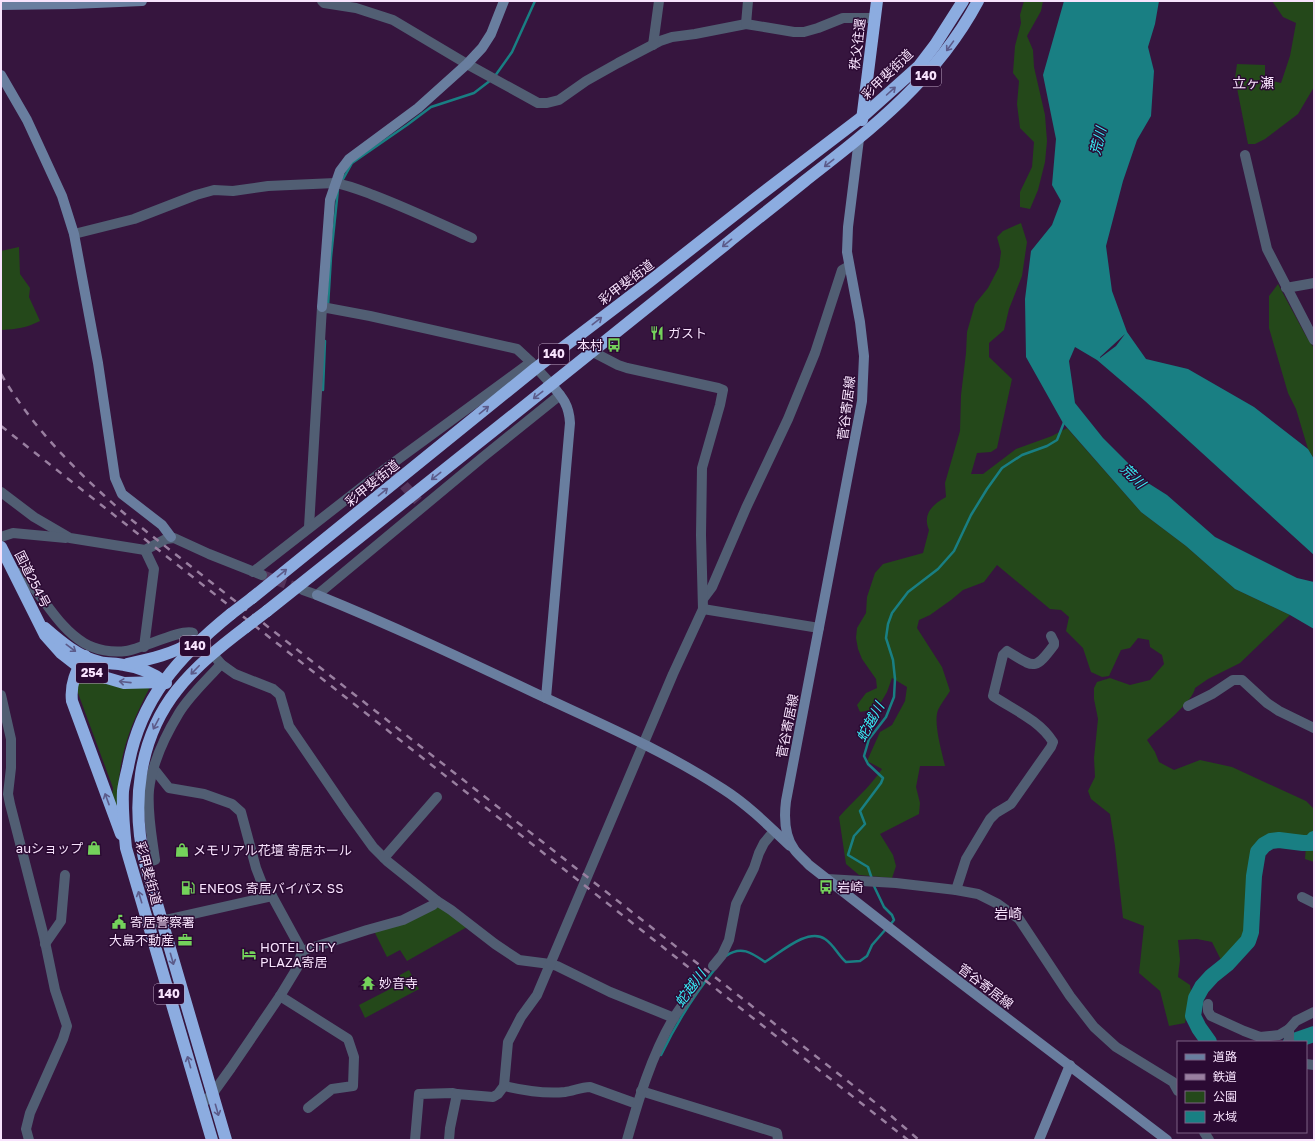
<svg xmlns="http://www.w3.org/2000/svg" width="1315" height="1141" viewBox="0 0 1315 1141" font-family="'Golos Text','Noto Sans JP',sans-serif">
	<rect width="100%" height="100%" fill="#36153e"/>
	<g fill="#24481a">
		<polygon points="1024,1 1043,1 1041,11 1027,36 1033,50 1034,67 1045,115 1047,141 1045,162 1038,190 1030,209 1020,207 1020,192 1032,167 1034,142 1020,128 1017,104 1019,81 1013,73 1015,46 1021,23 1020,15"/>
		<polygon points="1272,1 1314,1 1314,87 1298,114 1265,139 1255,144 1248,144 1235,78 1237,64 1265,65 1265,79 1281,83 1290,56 1296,23 1283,17"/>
		<path d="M1021,223l6,19 -5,34 -13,33 -5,21 -15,13v14l23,22 -15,69 -6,4 -14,1 -6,21h12l33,-25 36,-13 15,-8 74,84 45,34 49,43 55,26 -50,48 -32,16 -13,9c-1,13 -38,42 -48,52l8,12 4,10 15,8 26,-10 32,7 74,34 8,8v53l-9,-3 1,-13c-5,-3 -11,-7 -17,-8 -11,-3 -25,-1 -31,9 -3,6 -4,12 -9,17v67l-4,10 -6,8 -16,15 -11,-22 -15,-3 -19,1 2,20 -2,17 12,8 1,6 -6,32 -16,3 -9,-35 -21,-18 5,-47 -21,-8 -8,-72 -5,-32 -19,-15 -3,-8 7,-14 -1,-19 4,-39 -4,-20v-11l3,-6 13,-4 20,7 20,-5 14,-16 -2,-9 -12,-8 -1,-7 -11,-2 -8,10 -9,2 -12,26 -7,1 -11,-5 -8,-24 -17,-17 3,-14 -8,-7 -11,-1 -53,-44 -13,17 -21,8 -12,10 -21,15 -11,5 -2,8 25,39 8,24c-4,6 -9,13 -12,19 -5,13 4,42 7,56h-25l-4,21 4,16 -1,11 -39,20 13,21 3,11 -4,12 -33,-3 -13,-11 -7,-47c14,-16 31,-30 43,-48l-15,-8 13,-29 12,-7 13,-24 2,-14 -15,-9 -5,14 -10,17 -17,3 -3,-7 9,-12 11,-5 -1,-9 -14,-20 -4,-10 -2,-11 1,-10 9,-15 1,-16 8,-24 8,-9 40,-11 6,-23c-7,-16 4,-26 17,-33l-1,-14 15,-52 1,-36 5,-42 1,-21 8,-28 13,-16 11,-21 2,-15 -4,-15 6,-6z"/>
		<path d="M19,247l1,27 10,14 -1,9 11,24c-14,7 -23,8 -38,9l-1,-2v-77z"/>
		<polygon points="1278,284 1306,336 1314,348 1314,459 1308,449 1296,409 1288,393 1269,328 1269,296"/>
		<path d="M82,672l68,15c-14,27 -26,54 -30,84 -2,13 -3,26 -3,40l-5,-14 1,-9 -35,-95v-9z"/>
		<polygon points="438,905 467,927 407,961 400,950 387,957 374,931"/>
		<polygon points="409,970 419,989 365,1018 359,1005 394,987 391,980"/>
	</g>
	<path fill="#197f83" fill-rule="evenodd" d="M1064,1h95l-4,23 -7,23 6,24 -3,45 -14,24 -14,41 -17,65 6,45 15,41 19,27 42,10 66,38 54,42 6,10v96l-169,-154 -48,-41 -22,-13 -6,14 6,42 28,35 45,45 19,12 48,42 82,41 17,4v47l-24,-14 -55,-26 -49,-43 -45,-34 -78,-89 -37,-66 -1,-58 6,-48 21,-26 9,-24 -9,-16 4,-46 -13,-64zM1125,334l-9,12 -16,12v-1z"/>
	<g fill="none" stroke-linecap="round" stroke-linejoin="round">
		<g stroke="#197f83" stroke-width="2.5">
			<polyline points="495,76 512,52 535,1"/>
			<polyline points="342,181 352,163 407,125 431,107 474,93 491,80"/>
			<polyline points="328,306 331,257 338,189"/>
			<polyline points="323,390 325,341"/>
			<polyline points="872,879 868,867 848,855 854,836 865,824 860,811 881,783 883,778 868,764 864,756 869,739 886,717 894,697 895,679 893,660 886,638 888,624 892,613 908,592 938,569 954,551 971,515 987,489 1002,468 1022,455 1047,446 1057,440 1065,420"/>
			<polyline points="873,884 884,907 892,915 894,920 890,925"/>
			<path d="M726,956c15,-11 26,-3 39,6 15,-9 43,-35 60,-23 9,6 13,16 21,23l14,-1 7,-5 5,-11 14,-16"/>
			<path d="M661,1055c15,-31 33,-60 54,-86"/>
		</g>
		<g stroke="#197f83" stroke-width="16">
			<polyline points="1209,1042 1199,1028 1193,1016 1196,998 1202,987 1212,976 1227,964 1248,941 1251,932 1254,876 1258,852 1264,845 1271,841 1279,840 1303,843 1311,843 1314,839"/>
			<polyline points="1291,1042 1314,1034"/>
		</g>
		<g stroke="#53345b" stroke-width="10" stroke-dasharray="10 5" stroke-linecap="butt">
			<polyline points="394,474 418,501"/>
			<polyline points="262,575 301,589"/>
			<polyline points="196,636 216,658"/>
		</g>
		<g stroke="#515e73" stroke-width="10">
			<polyline points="322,1 324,3 356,8 393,20 467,64 538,103 547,103 559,100 586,81 618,63 660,41 672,37 695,34 746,24 794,32 804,32 818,28 843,18 875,18"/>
			<polyline points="746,24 748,1"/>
			<polyline points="653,45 659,1"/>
			<polyline points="1245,155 1267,249 1314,340"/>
			<path d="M74,234l60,-15 62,-24 18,-5 19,1 35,-5 67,-3c13,2 25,7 38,12 34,13 66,28 99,43"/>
			<polyline points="1286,288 1314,283"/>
			<polyline points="1,492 34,517 70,538 145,550 166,539 174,538 209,554 262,575"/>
			<polyline points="309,527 322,307 370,316 517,349 531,362 551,384"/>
			<polyline points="1,537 13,533 66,538"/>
			<path d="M14,570c6,5 13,10 18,16 17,20 29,43 52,57 12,7 28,10 42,8 15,-2 57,-23 67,-18"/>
			<polyline points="253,572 389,466 531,362"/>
			<polyline points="303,590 317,595 483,457 560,395"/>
			<polyline points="703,599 712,587 746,508 788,419 815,353 842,270 849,266"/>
			<polyline points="703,609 819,628"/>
			<polyline points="144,647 154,569 145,550"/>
			<polyline points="216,658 221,664 235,674 273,689 280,695 289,726 347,811 373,847 387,861 437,901 451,910 495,944 519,960 550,964 557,966 610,992 674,1018"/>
			<polyline points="1,695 11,739 11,768 8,794 10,804 44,937 55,990 67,1026 63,1039 30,1113 26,1129 29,1140"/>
			<polyline points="1188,706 1212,694 1233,680 1242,680 1267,703 1279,711 1314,728"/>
			<polyline points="154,769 169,788 204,794 232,804 241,812 256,868 263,886 272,896 302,951"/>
			<polyline points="384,858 437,797"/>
			<path d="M145,863l10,-3c-3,-23 -8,-47 -6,-70 3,-27 16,-54 30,-77 11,-18 28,-33 42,-49"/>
			<polyline points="827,879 896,883 956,890 978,894 998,904 1019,919 1070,996 1094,1027 1116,1047 1173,1082 1178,1091"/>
			<path d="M956,890l10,-31 24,-40 6,-6 15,-9 40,-57 2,-5c-14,-22 -39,-32 -60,-46l10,-41 4,-4c27,16 27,21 47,-6v-3l-3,-6"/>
			<polyline points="1302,897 1314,903"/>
			<polyline points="148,924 272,896"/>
			<polyline points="45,944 61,921 65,875"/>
			<polyline points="713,966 722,955 729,940 736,904 754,868 759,853 764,843 774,831"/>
			<polyline points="280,996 348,1039 354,1057 353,1086 332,1089 308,1108"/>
			<polyline points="1208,1004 1208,1011 1211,1016 1244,1031 1260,1037 1279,1035 1289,1029 1296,1021 1314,1012"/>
			<polyline points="1289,1042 1289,1029"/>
			<polyline points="1306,1064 1314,1065"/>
			<path d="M504,1086c21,5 40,8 61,6 8,-1 16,-5 25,-5l47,17"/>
			<polyline points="641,1091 777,1133 778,1140"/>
			<polyline points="201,1105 213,1093 231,1068 280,996 297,968 302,951 367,930 403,920 433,905 437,901"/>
			<polyline points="1204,1132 1209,1140"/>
			<polyline points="415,1140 419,1094 453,1093 457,1094"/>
			<polyline points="449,1140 450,1128 457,1094 493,1097 498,1094 504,1086 508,1042 521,1017 537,995 673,674 703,609 701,535 702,468 720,405 723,390 718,388 627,368 618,365 593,352"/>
			<path d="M627,1140c12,-42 24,-83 46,-121 8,-13 17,-24 25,-36"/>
		</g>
		<g stroke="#697e9f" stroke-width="10">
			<polyline points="1,5 73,4 142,1"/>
			<polyline points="1,75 27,120 62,196 74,234 98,363 115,478 122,494 162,525 171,537"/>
			<path d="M859,139l-11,88 -1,25 13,70 4,34 -2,45 -76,400c-2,16 -2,34 8,48 4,6 11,11 15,16l119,93 239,182"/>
			<polyline points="322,307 330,200 340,171 349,159 418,108 467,64 482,48 491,34 504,1"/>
			<path d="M317,595c74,30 146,64 218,98 64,30 130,58 188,96 25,16 46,37 67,57"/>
			<path d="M546,698l24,-275c-1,-18 -7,-25 -19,-39"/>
			<polyline points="1039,1140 1070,1065"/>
		</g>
		<g stroke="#8cace0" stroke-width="12">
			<polyline points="862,120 877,1"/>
			<polyline points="1,547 45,635 61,653 79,667 90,672 107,678 124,683 164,682"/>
			<polyline points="252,598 536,368 649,282 756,198 862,117 919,66 935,45 963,1"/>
			<path d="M267,611c153,-122 306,-243 458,-366 27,-22 54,-43 81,-65 67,-52 131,-102 172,-179"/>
			<path d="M45,628c16,14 34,29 55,34 8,2 16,1 24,3 16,2 29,8 42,18"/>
			<path d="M85,656c-9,15 -15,28 -13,45l49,133"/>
			<path d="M127,664c24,-5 46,-10 67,-23"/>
			<path d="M212,1140l-86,-292c-2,-19 -4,-38 -3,-57 1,-8 3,-16 5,-24 12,-68 51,-111 103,-153"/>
			<path d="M226,1140l-81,-277c-14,-58 -7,-124 32,-173 19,-24 44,-44 69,-63"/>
		</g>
		<g stroke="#997fa0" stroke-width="2.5" stroke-dasharray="7 7" stroke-linecap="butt">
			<path d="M1,374c34,58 82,104 132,147l749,587 37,32"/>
			<polyline points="1,426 908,1140"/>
		</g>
		<g stroke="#8cace0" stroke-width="12">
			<polyline points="231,614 252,598"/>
			<polyline points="246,627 267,611"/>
		</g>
	</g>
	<defs><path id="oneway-shaft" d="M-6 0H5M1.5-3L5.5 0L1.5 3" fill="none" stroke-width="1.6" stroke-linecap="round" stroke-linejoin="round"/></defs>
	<g stroke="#5c5b8a">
		<use href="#oneway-shaft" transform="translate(950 46) rotate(126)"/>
		<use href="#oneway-shaft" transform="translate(891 91) rotate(-42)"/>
		<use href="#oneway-shaft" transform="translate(829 163) rotate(142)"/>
		<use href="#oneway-shaft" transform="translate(727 243) rotate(141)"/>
		<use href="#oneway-shaft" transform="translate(597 321) rotate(-38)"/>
		<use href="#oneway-shaft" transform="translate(538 395) rotate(142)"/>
		<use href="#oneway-shaft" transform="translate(484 410) rotate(-39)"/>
		<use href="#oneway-shaft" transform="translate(436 476) rotate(142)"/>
		<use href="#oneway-shaft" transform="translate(383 492) rotate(-39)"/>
		<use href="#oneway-shaft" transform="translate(282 573) rotate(-39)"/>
		<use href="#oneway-shaft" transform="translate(71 648) rotate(37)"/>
		<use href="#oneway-shaft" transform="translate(195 670) rotate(134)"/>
		<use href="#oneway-shaft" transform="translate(125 682) rotate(-174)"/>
		<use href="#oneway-shaft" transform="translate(156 724) rotate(118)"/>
		<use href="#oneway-shaft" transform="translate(107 799) rotate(-110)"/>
		<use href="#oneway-shaft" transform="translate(140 897) rotate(-107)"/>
		<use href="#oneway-shaft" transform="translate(172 959) rotate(74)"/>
		<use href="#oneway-shaft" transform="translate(189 1062) rotate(-106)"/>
		<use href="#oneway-shaft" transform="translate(217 1110) rotate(74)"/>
	</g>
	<defs>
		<symbol id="restaurant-bare" viewBox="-9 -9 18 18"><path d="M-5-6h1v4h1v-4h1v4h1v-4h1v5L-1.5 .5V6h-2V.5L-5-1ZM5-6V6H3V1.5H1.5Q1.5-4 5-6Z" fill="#74d25b" stroke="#2b0a33" stroke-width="2.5" paint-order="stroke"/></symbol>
		<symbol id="bus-bare" viewBox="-9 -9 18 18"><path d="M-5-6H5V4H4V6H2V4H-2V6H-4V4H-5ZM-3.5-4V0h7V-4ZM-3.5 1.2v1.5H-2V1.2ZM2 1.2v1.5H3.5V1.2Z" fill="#74d25b" stroke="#2b0a33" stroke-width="2.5" paint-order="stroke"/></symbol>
		<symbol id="shop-bare" viewBox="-9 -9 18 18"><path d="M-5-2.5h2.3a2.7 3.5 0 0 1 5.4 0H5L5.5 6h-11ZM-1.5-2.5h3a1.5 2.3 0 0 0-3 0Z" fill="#74d25b" stroke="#2b0a33" stroke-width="2.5" paint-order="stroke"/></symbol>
		<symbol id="fuel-bare" viewBox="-9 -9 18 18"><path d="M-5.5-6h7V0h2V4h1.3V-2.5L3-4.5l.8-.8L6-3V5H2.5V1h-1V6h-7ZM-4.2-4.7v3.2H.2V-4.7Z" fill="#74d25b" stroke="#2b0a33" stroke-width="2.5" paint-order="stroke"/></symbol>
		<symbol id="civic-bare" viewBox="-9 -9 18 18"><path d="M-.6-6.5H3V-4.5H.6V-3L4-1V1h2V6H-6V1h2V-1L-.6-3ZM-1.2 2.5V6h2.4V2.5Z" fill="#74d25b" stroke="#2b0a33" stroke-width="2.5" paint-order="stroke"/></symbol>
		<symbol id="office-bare" viewBox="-9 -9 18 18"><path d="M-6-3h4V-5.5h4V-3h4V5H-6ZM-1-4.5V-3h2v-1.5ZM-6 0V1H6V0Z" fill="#74d25b" stroke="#2b0a33" stroke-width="2.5" paint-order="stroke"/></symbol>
		<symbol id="hotel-bare" viewBox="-9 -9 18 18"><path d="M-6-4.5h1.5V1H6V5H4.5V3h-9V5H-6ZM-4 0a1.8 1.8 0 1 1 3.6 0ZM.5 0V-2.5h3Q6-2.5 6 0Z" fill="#74d25b" stroke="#2b0a33" stroke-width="2.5" paint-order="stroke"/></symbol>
		<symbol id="temple-bare" viewBox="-9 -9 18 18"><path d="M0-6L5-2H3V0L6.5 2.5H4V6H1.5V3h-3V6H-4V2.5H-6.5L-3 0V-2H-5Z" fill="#74d25b" stroke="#2b0a33" stroke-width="2.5" paint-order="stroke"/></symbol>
	</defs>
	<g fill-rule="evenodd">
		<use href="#restaurant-bare" x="647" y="323" width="20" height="20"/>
		<use href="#bus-bare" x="604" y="335" width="20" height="20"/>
		<use href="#shop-bare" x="84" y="838" width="20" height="20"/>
		<use href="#shop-bare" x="172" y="840" width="20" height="20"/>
		<use href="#bus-bare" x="816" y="877" width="20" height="20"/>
		<use href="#fuel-bare" x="178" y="878" width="20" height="20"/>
		<use href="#civic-bare" x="109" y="912" width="20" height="20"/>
		<use href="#office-bare" x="175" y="930" width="20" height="20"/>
		<use href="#hotel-bare" x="239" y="944" width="20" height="20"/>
		<use href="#temple-bare" x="358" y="973" width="20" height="20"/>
	</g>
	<g text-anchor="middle" stroke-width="3" stroke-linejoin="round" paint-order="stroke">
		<g fill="#2b0a33" stroke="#baa2c0" stroke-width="1">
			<rect x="911" y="66" width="30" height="20" rx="3"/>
			<rect x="539" y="344" width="30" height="20" rx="3"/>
			<rect x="180" y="636" width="30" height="20" rx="3"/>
			<rect x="76" y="663" width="32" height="20" rx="3"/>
			<rect x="154" y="984" width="30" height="20" rx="3"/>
		</g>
		<g font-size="12" font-weight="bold" fill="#f8e3fd">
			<text x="926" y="80">140</text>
			<text x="554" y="358">140</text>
			<text x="195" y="650">140</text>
			<text x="92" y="677">254</text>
			<text x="169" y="998">140</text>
		</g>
		<g font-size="13" fill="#f8e3fd" stroke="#2b0a33">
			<text transform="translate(857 44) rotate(-83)" y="5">秩父往還</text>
			<text transform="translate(887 74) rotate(-44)" y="5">彩甲斐街道</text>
			<text transform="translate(626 282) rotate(-37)" y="5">彩甲斐街道</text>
			<text transform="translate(846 408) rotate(-83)" y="5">菅谷寄居線</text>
			<text transform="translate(372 483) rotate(-39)" y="5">彩甲斐街道</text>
			<text transform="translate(33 579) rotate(63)" y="5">国道254号</text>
			<text transform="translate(787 726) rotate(-79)" y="5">菅谷寄居線</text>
			<text transform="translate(149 873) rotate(75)" y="5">彩甲斐街道</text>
			<text transform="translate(986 986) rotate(37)" y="5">菅谷寄居線</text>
		</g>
		<g font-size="13" fill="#f8e3fd" stroke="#2b0a33" text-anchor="start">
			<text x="668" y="338">ガスト</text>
			<text x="603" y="350" text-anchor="end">本村</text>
			<text x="83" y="853" text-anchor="end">auショップ</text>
			<text x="193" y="855">メモリアル花壇 寄居ホール</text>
			<text x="837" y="892">岩崎</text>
			<text x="199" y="893">ENEOS 寄居バイパス SS</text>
			<text x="130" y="927">寄居警察署</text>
			<text x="174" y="945" text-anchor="end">大島不動産</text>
			<text x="260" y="952">HOTEL CITY<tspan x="260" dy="15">PLAZA寄居</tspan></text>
			<text x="379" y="988">妙音寺</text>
		</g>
		<g font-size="14" fill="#f8e3fd" stroke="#2b0a33">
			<text x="1253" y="88">立ヶ瀬</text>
			<text x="1008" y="919">岩崎</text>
		</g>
		<g font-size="14" font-style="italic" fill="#38eef6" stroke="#2b0a33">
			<text transform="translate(1098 141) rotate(-76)" y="5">荒川</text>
			<text transform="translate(1133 476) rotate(44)" y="5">荒川</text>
			<text transform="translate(870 722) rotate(-61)" y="5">蛇越川</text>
			<text transform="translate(690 988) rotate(-54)" y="5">蛇越川</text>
		</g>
	</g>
	<rect width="1315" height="1141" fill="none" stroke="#f8e3fd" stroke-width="4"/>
	<rect x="1177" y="1041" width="130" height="92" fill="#2b0a33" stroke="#7d6184"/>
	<rect x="1185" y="1054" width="20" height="6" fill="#697e9f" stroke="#7d6184"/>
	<text x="1213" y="1061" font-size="12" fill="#f8e3fd">道路</text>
	<rect x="1185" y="1074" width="20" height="6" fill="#997fa0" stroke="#7d6184"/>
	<text x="1213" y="1081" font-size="12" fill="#f8e3fd">鉄道</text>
	<rect x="1185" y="1091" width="20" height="12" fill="#24481a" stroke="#7d6184"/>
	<text x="1213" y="1101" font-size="12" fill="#f8e3fd">公園</text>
	<rect x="1185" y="1111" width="20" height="12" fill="#197f83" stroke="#7d6184"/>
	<text x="1213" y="1121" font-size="12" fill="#f8e3fd">水域</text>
</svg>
